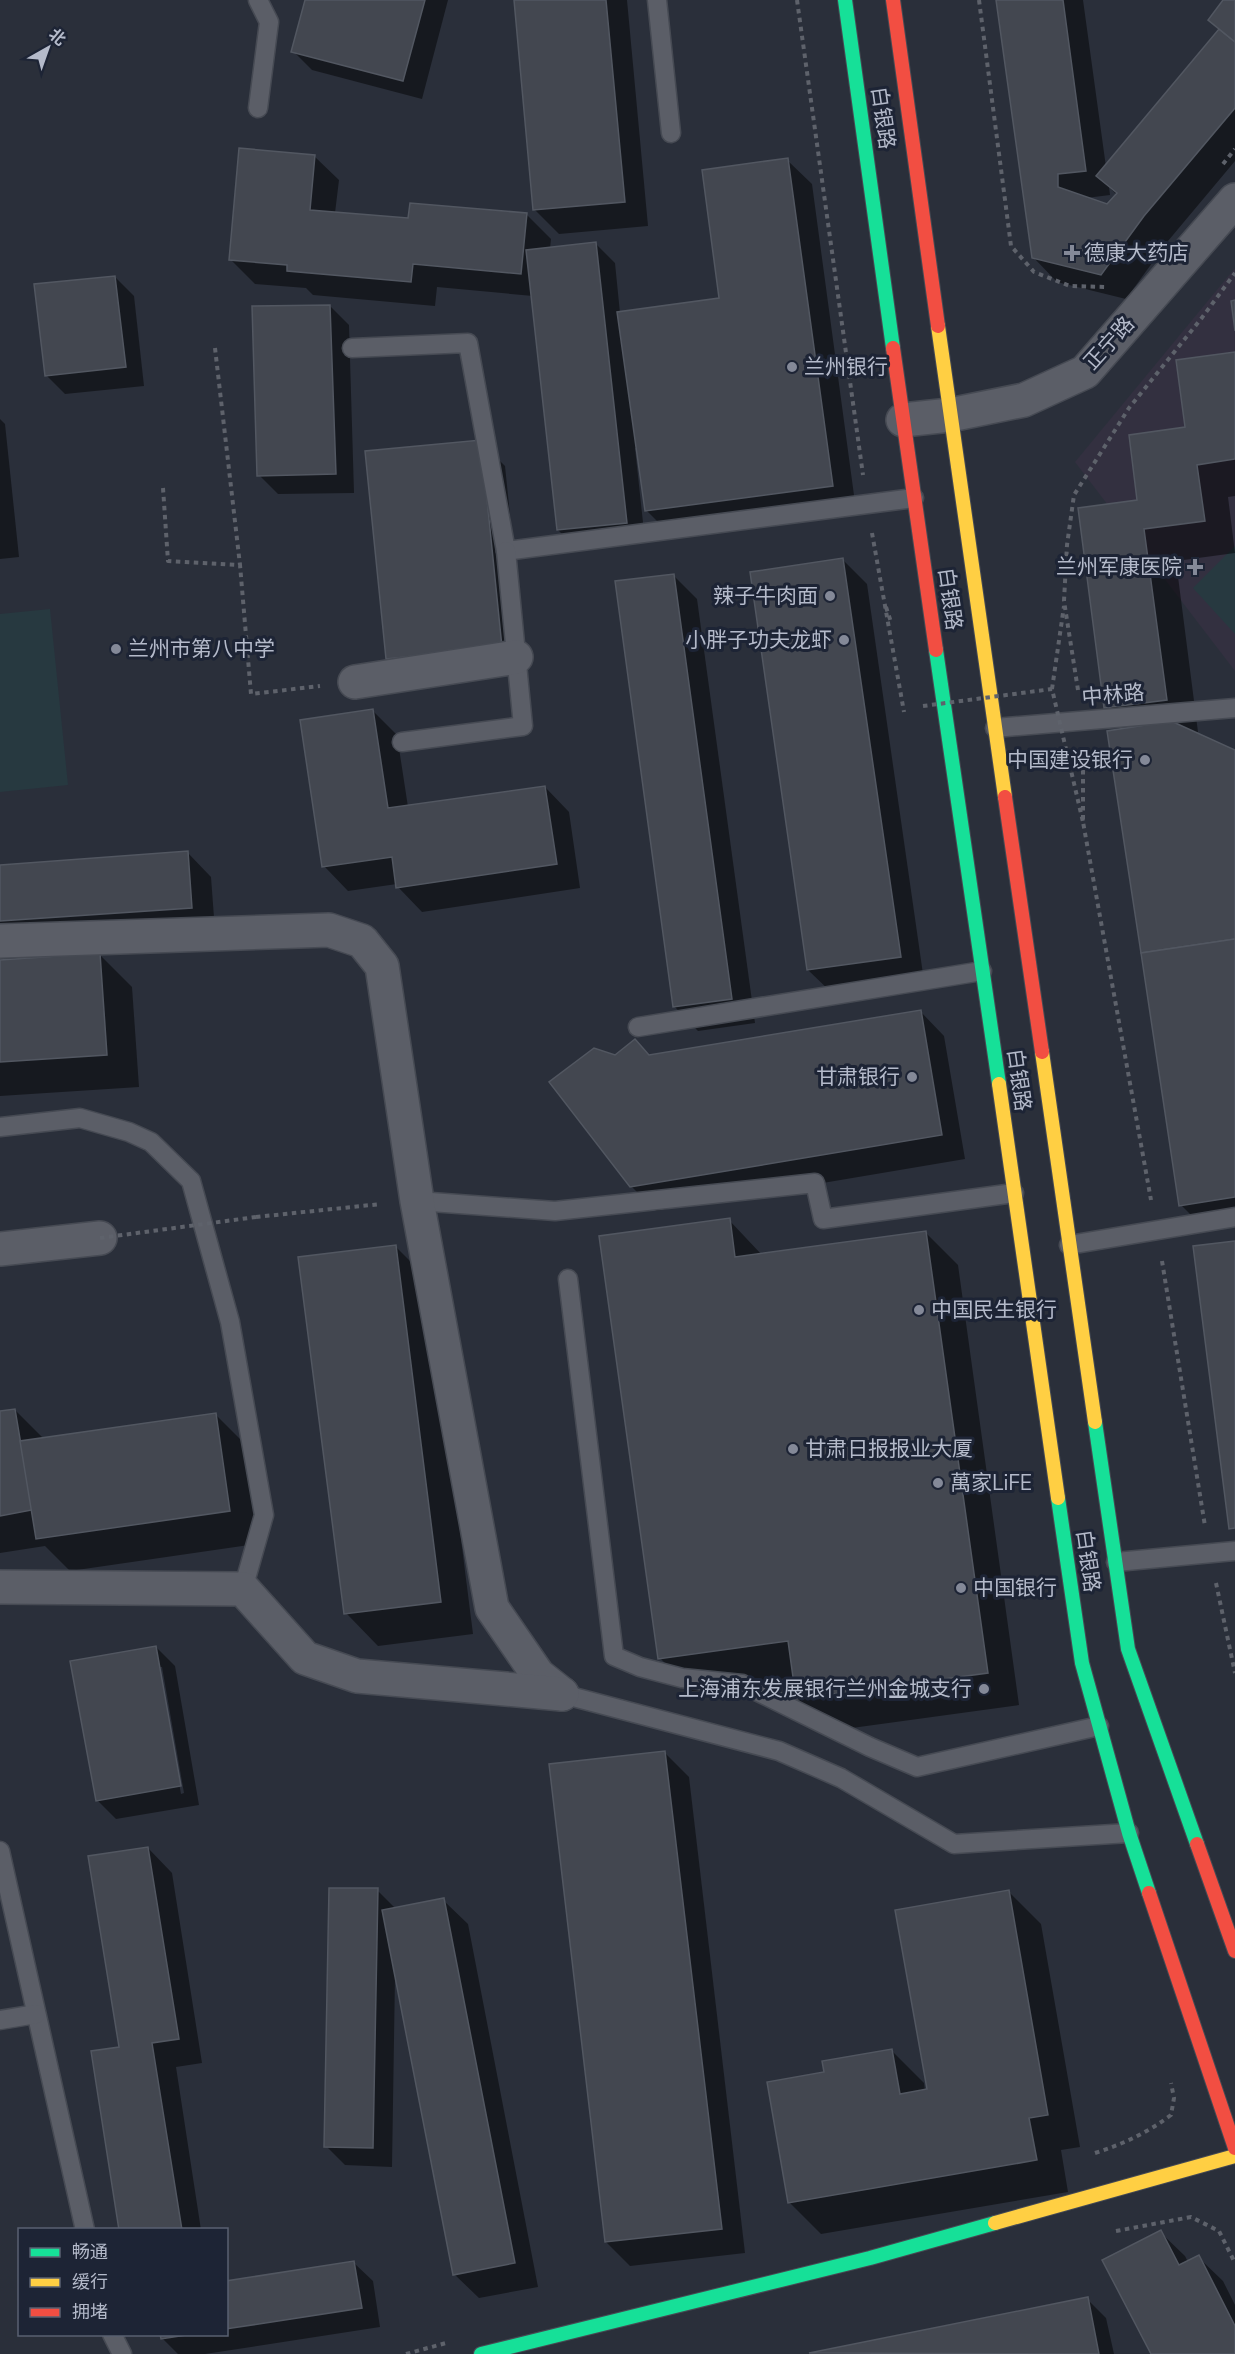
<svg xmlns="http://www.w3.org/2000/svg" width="1235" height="2354" viewBox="0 0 1235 2354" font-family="'Nunito Sans','Noto Sans SC',sans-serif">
	<rect width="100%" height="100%" fill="#2a2f3a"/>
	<polygon fill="#333040" points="1235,268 1235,671 1075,462"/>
	<g fill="#273940">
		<polygon points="1235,546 1235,634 1193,588"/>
		<polygon points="50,609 68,785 0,792 0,614"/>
	</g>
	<g fill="#0007" fill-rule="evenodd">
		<polygon points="306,0 448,0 422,99 312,70 293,51"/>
		<polygon points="516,0 627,0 648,226 559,234 535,210"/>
		<path d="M997,0h86l23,167 114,-136 -11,-11 16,-20h10v161l-67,80 -42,58 -69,-17 -24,-25zM1109,187l8,8 -9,10 -22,-7 24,-3z"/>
		<polygon points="314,156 339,180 335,213 410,220 526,214 551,239 550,249 596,244 615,263 620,313 721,299 787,160 812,184 856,510 670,534 646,510 638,448 635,448 645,541 577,549 558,530 533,296 437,287 435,306 313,295 306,288 255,284 231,260"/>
		<polygon points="115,277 134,296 144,386 65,394 46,375"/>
		<polygon points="330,306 349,325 354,493 278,494 259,475"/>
		<polygon points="1235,354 1235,496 1228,497 1235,553 1176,561 1198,732 1193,733 1235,751 1235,1225 1205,1229 1181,1205 1128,729 1106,707 1139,501"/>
		<polygon points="0,419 5,424 19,557 0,559"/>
		<polygon points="480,441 505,466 526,671 412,683 388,658"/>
		<polygon points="843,560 867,584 924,981 833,994 808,970"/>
		<polygon points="673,575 697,599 755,1023 698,1031 674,1006"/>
		<polygon points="373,711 397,735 408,807 545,787 569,812 580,888 422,912 398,887 397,884 348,891 324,866"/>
		<polygon points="187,852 211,877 215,931 0,947 0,866"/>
		<polygon points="99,954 132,987 139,1087 0,1096 0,961"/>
		<polygon points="920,1011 944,1036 965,1159 656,1211 631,1186 615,1056 635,1041 651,1056"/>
		<polygon points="729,1220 762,1255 926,1233 958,1265 1019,1705 830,1731 797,1698 794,1677 692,1691 660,1658"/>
		<polygon points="396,1247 428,1279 473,1634 378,1646 346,1613"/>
		<polygon points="15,1410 44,1439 216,1415 248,1447 262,1543 70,1571 45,1546 0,1553 0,1413"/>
		<path d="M156,1647l19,19 24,139 -83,14 -19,-19zM159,1667h3l22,126 -3,1z"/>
		<polygon points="665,1753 689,1777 745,2253 630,2266 606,2242"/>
		<polygon points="148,1848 172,1873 202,2063 176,2067 201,2230 121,2230 121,2048"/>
		<polygon points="377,1890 396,1909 443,1900 468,1924 538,2287 479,2298 454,2274 395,1976 392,2167 345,2165 326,2146"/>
		<polygon points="1009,1892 1041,1924 1080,2147 1061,2150 1068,2192 821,2234 789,2202 826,2074 892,2051 924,2083 925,2091 929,2090"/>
		<polygon points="1160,2232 1185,2256 1188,2262 1198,2257 1223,2281 1235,2305 1235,2354 1153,2354"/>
		<polygon points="354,2263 373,2281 380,2327 205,2354 178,2354 163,2339 162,2334 226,2334 226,2282"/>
		<polygon points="1087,2299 1106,2318 1114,2354 813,2354"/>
	</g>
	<g fill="#434750" stroke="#525761" stroke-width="1.5">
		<polygon points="305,0 425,0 403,81 291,52"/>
		<polygon points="514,0 606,0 625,202 533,210"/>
		<polygon points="996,0 1063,0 1086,171 1058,174 1058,187 1107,204 1117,193 1096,176 1219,29 1235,42 1235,108 1144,216 1101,275 1032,258"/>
		<polygon points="1223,0 1235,0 1235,42 1208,20"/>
		<polygon points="239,148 315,155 310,210 408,218 410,203 527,213 521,274 413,264 411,282 287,271 287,265 229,260"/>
		<polygon points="788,158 833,486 645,511 617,312 719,298 702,170"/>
		<polygon points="596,242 627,523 557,530 526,250"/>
		<polygon points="115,276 126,367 45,376 34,284"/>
		<polygon points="1235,300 1235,331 1231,301"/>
		<polygon points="330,305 336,474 257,476 252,306"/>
		<polygon points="1235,352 1235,459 1197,465 1205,521 1144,529 1167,700 1104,708 1078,508 1137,500 1129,435 1185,427 1176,360"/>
		<polygon points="481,440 502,647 386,659 365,451"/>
		<polygon points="843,558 901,957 807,970 750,572"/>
		<polygon points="674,574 732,999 673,1007 615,581"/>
		<polygon points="373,709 388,808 545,786 557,864 396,888 392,857 322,867 300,720"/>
		<polygon points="1171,721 1235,750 1235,939 1141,953 1107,731"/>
		<polygon points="188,851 192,908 0,921 0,865"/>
		<polygon points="1235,939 1235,1197 1179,1206 1141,953"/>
		<polygon points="100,953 107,1055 0,1062 0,960"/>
		<polygon points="921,1010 942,1135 630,1187 549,1082 594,1048 615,1055 635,1039 649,1055"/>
		<polygon points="730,1218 735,1257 926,1231 988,1673 796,1699 788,1641 658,1659 599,1236"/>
		<polygon points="1235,1241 1235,1528 1229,1529 1193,1246"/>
		<polygon points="396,1245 441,1602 344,1614 298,1257"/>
		<polygon points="15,1409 32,1510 0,1516 0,1411"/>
		<polygon points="216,1413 230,1511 36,1539 20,1441"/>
		<polygon points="156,1646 181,1786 96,1801 70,1661"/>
		<polygon points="665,1751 722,2229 605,2242 549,1764"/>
		<polygon points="148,1847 179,2039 152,2043 182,2230 119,2230 91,2051 119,2047 88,1856"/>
		<polygon points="329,1888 378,1888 373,2148 324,2147"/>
		<polygon points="1009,1890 1048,2115 1029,2118 1037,2160 788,2203 767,2082 824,2072 822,2061 892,2049 900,2094 927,2089 895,1910"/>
		<polygon points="444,1898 515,2263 453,2275 382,1910"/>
		<polygon points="1161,2230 1179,2265 1199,2255 1235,2326 1235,2354 1151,2354 1102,2260"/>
		<polygon points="354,2261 362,2308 226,2329 226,2281"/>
		<polygon points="1088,2297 1099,2354 809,2353"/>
		<polygon points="160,2334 193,2334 161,2339"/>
	</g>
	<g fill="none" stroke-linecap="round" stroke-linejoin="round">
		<defs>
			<g id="lane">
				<polyline points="657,0 671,133"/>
				<polyline points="258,108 269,22 258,0"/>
				<polyline points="352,348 468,343 506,551 914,498"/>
				<polyline points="995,728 1235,708"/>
				<polyline points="402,742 523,726 506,551"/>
				<polyline points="638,1027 982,971"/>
				<polyline points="0,1127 80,1118 129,1132 151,1142 191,1181 230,1322 264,1515 243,1589"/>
				<polyline points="417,1201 555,1211 815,1183 823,1219 1014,1193"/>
				<polyline points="1069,1245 1235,1217"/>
				<polyline points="568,1279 614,1656 640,1667 682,1678 742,1684 870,1747 917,1767 1099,1726"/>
				<polyline points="1116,1562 1235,1551"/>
				<polyline points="562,1694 779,1751 841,1778 954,1844 1129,1833"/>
				<polyline points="0,1851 85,2230"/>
				<polyline points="0,2020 36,2014"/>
				<polyline points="112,2334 122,2354"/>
			</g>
			<g id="street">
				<polyline points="903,420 950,415 1024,400 1085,372 1235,200"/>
				<polyline points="355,682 516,657"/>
				<polyline points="0,941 329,930 362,941 382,966 417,1201 492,1608 538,1675 562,1694"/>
				<polyline points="0,1249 100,1238"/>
				<polyline points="0,1587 243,1589 305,1658 357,1676 562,1694"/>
			</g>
			<g id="fast">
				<polyline points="845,0 893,348"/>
				<polyline points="936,650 999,1084"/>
				<polyline points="1095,1422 1128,1649 1197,1844"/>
				<polyline points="1058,1498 1082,1663 1129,1833 1149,1893"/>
				<polyline points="481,2354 870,2258 995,2223"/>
			</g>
			<g id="slow">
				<polyline points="938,326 1005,797"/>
				<polyline points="1042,1052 1095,1422"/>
				<polyline points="999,1084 1058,1498"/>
				<polyline points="995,2223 1235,2156"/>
			</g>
			<g id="jam">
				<polyline points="893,0 938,326"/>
				<polyline points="893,348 936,650"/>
				<polyline points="1005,797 1042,1052"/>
				<polyline points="1197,1844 1235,1951"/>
				<polyline points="1149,1893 1235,2148"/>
			</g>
		</defs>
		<use href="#lane" stroke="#464a53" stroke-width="21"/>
		<use href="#street" stroke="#464a53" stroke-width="36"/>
		<use href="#fast" stroke="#464a53" stroke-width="16"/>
		<use href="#slow" stroke="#464a53" stroke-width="16"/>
		<use href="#jam" stroke="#464a53" stroke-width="16"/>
		<g stroke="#5e626b" stroke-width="4" stroke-dasharray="4.5 4.5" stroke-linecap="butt">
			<polyline points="797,0 863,475"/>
			<polyline points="979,0 1011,246 1034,272 1070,286 1108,287"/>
			<polyline points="1223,164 1235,149"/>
			<polyline points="215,348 240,565"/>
			<polyline points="163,488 168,561 240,565 251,694 320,686"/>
			<polyline points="872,533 904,712"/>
			<polyline points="886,607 891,622"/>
			<polyline points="1052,689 1064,606"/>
			<polyline points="1078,690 1064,601 1067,545 1074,495 1129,408 1201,319 1235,273"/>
			<polyline points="1083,752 1083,822 1151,1200"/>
			<polyline points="256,1217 381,1204"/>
			<polyline points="1162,1261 1205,1526"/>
			<polyline points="1216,1583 1235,1673"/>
			<path d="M1095,2153c28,-9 52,-20 76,-38l3,-17 -3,-15"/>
			<polyline points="1116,2231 1191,2217 1219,2231 1235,2263"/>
			<polyline points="406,2354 446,2343"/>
		</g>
		<use href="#lane" stroke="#5b5e67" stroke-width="18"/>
		<use href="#street" stroke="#5b5e67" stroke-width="33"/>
		<use href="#fast" stroke="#16e098" stroke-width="14"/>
		<use href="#slow" stroke="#ffcf43" stroke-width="14"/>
		<use href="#jam" stroke="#f24e42" stroke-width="14"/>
		<g stroke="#5e626b" stroke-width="4" stroke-dasharray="4.5 4.5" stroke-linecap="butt">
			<polyline points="923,706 1052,689 1083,822"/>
			<polyline points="100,1238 256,1217"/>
		</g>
	</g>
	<g fill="#848998" stroke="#1d2435" stroke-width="2">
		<path d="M1069 244h6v6h6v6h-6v6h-6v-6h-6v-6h6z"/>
		<circle cx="792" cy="367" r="6"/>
		<path d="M1192 558h6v6h6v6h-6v6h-6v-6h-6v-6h6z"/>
		<circle cx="830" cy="596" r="6"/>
		<circle cx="844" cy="640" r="6"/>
		<circle cx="116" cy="649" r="6"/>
		<circle cx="1145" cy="760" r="6"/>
		<circle cx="912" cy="1077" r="6"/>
		<circle cx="919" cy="1310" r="6"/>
		<circle cx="793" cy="1449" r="6"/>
		<circle cx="938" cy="1483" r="6"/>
		<circle cx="961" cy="1588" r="6"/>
		<circle cx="984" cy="1689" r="6"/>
	</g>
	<g text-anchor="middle" stroke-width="6" stroke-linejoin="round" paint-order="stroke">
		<g font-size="21" fill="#b4baca" stroke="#1d2435">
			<text transform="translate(883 118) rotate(82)" y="7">白银路</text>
			<text transform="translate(1109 343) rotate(-48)" y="7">正宁路</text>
			<text transform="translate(950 599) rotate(82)" y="7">白银路</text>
			<text transform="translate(1113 695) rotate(-5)" y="7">中林路</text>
			<text transform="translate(1019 1080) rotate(82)" y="7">白银路</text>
			<text transform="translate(1088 1561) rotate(82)" y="7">白银路</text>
		</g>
		<g font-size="21" fill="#b4baca" stroke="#1d2435" text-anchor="start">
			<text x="1084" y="260">德康大药店</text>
			<text x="804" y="374">兰州银行</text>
			<text x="1182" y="574" text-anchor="end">兰州军康医院</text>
			<text x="818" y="603" text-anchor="end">辣子牛肉面</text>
			<text x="832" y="647" text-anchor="end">小胖子功夫龙虾</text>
			<text x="128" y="656">兰州市第八中学</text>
			<text x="1133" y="767" text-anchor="end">中国建设银行</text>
			<text x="900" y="1084" text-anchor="end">甘肃银行</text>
			<text x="931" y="1317">中国民生银行</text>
			<text x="805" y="1456">甘肃日报报业大厦</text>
			<text x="950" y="1490">萬家LiFE</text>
			<text x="973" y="1595">中国银行</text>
			<text x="972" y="1696" text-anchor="end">上海浦东发展银行兰州金城支行</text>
		</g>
	</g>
	<rect x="18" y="2228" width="210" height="108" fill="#1d2435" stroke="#596071" stroke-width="1.5"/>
	<rect x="30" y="2248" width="30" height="9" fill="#16e098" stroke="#596071" stroke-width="1.5"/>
	<text x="72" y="2258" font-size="18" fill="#b4baca">畅通</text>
	<rect x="30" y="2278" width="30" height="9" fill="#ffcf43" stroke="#596071" stroke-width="1.5"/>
	<text x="72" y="2288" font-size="18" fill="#b4baca">缓行</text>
	<rect x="30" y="2308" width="30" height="9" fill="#f24e42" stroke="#596071" stroke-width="1.5"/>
	<text x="72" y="2318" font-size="18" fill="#b4baca">拥堵</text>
	<g transform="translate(48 48) rotate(40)" stroke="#1d2435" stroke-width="4.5" paint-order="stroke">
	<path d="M0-4.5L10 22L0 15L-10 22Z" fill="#b4baca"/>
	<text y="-9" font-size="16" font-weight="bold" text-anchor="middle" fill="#b4baca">北</text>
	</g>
</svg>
